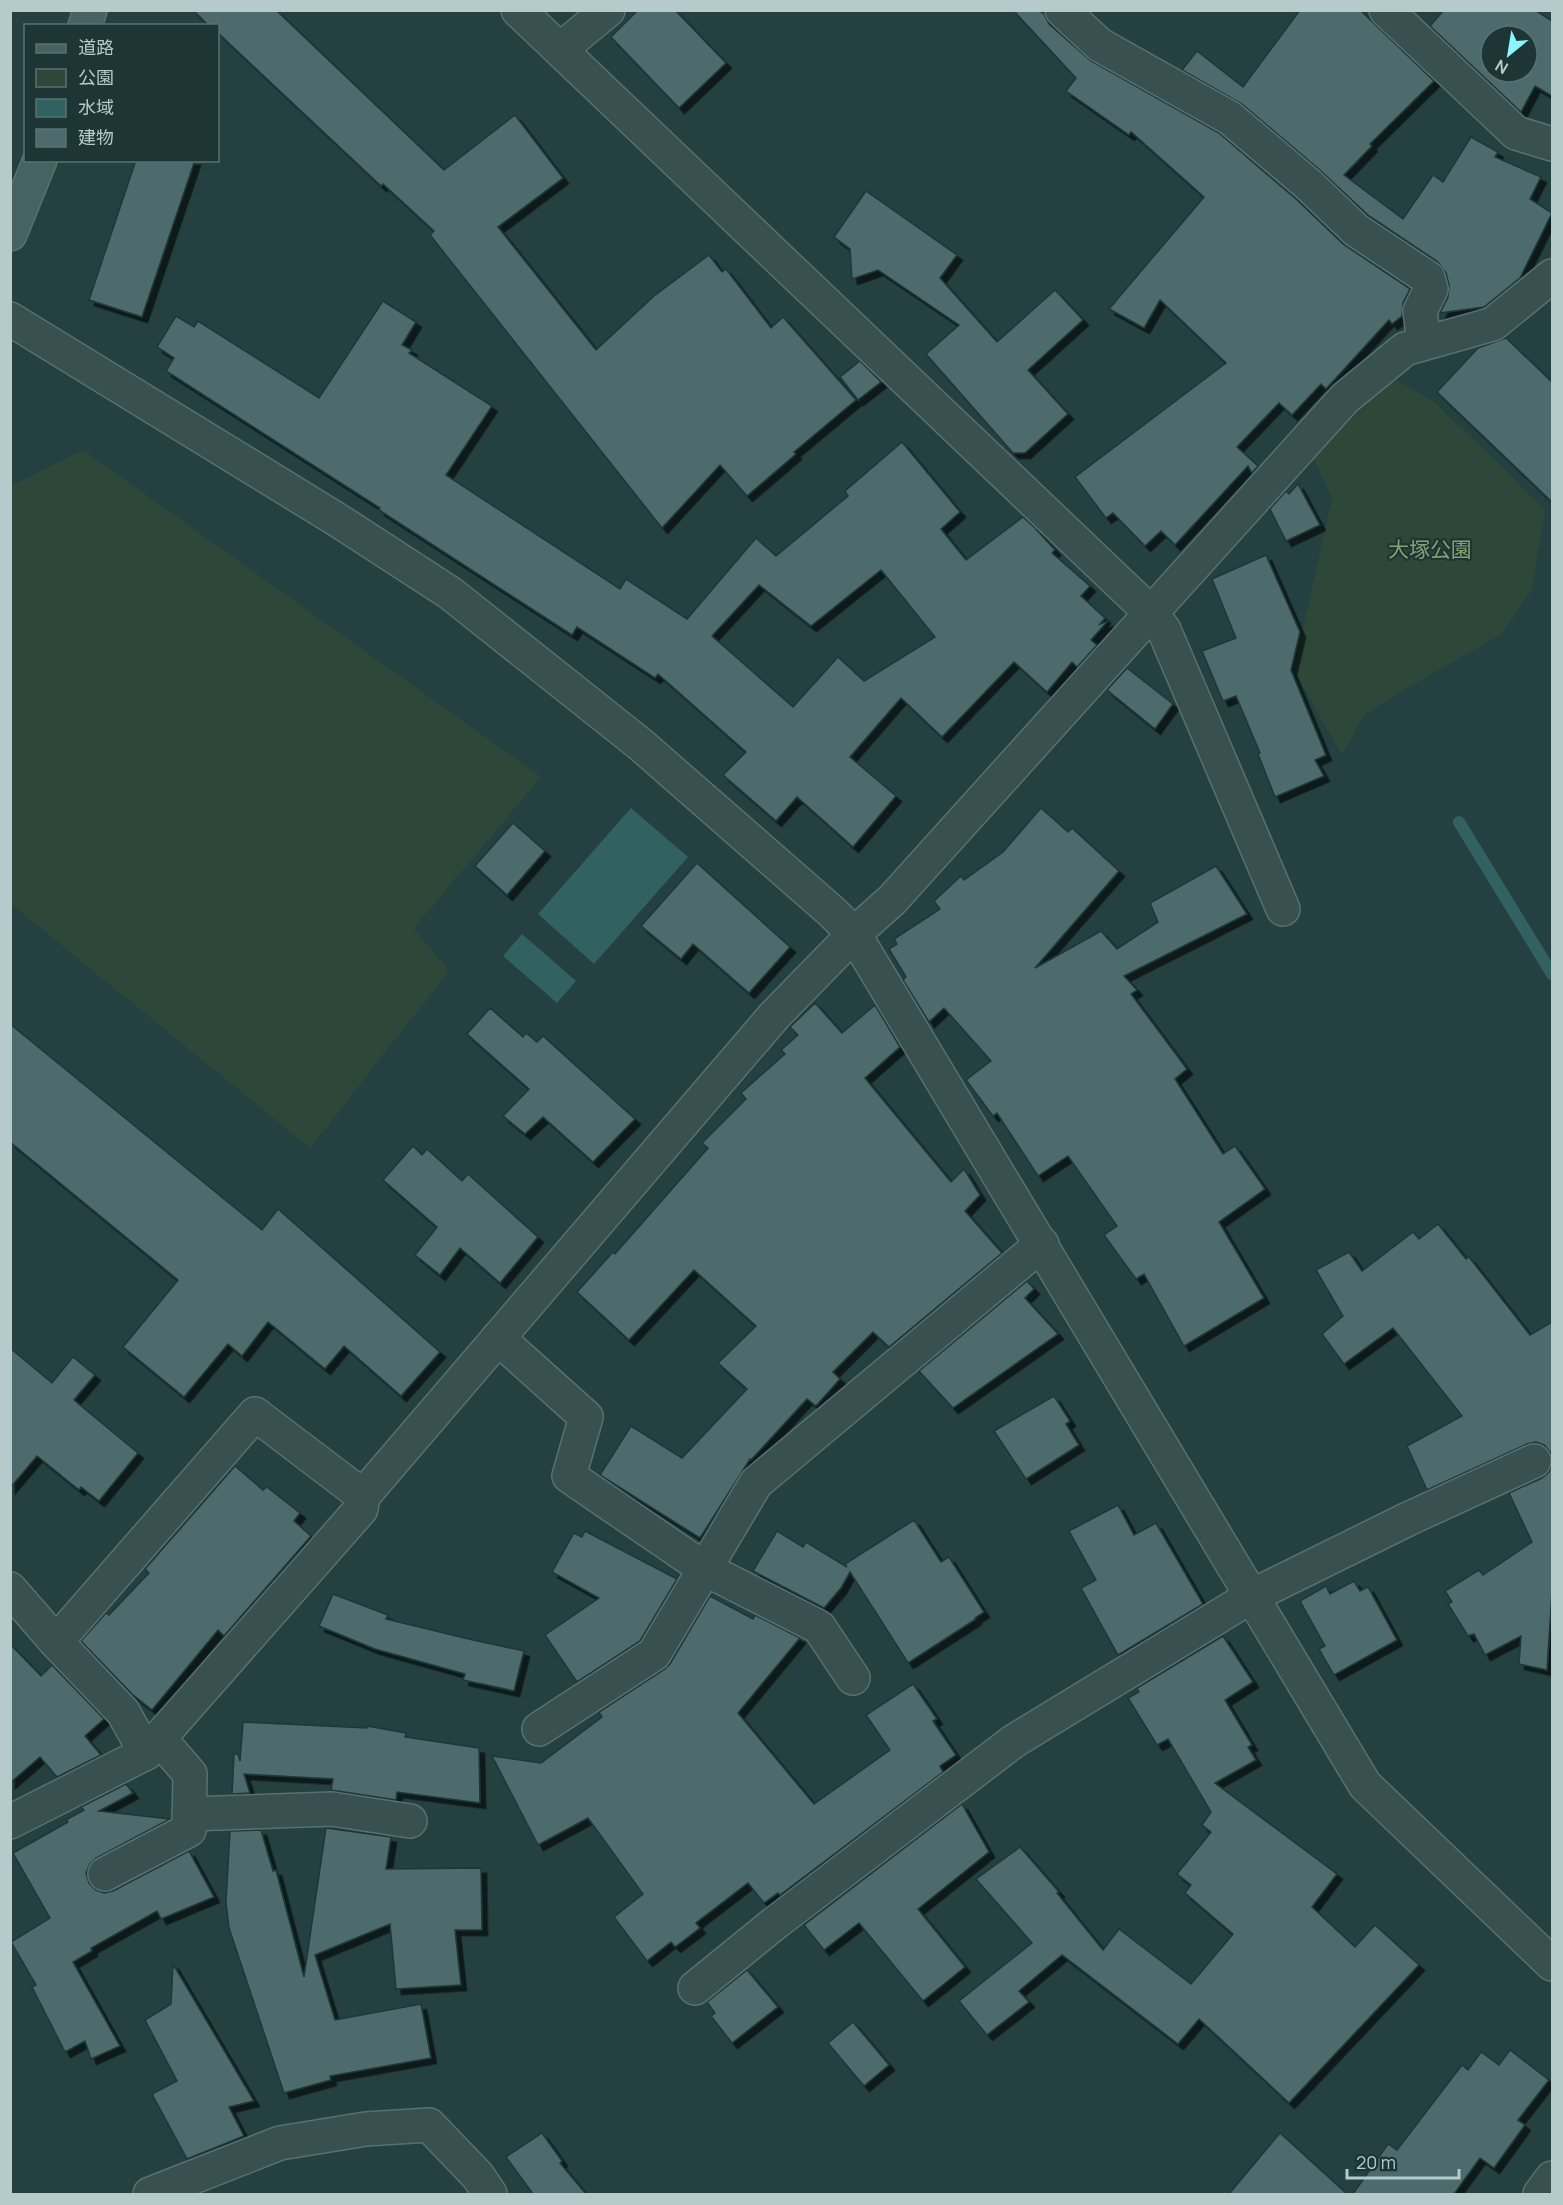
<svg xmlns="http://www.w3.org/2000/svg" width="1563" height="2205" viewBox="0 0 1563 2205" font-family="Manrope,'Noto Sans JP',sans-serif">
	<defs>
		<filter id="shadow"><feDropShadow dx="5.5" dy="5.5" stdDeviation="0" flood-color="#0009"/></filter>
	</defs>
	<rect width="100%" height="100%" fill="#244040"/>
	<g fill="#2d4839">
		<polygon points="1392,378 1432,400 1545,509 1532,589 1502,634 1409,687 1364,715 1342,755 1294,671 1332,498 1314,460 1353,410"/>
		<polygon points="83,450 541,777 414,928 449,971 310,1148 11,904 11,486"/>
	</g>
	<g fill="#326162">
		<polygon points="631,808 688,857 594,964 538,914"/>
		<polygon points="522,934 576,981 557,1003 503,956"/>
	</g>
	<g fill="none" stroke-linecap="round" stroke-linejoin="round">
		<polyline stroke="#326162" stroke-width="12" points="1459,822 1552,974"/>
	</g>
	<g fill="#4d6b6c" stroke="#1f3737" stroke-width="1.5" fill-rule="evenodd" filter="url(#shadow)">
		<polygon points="193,10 276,10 444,170 515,115 563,178 498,227 596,350 654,296 709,255 722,272 726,269 771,328 783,317 856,400 794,452 796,454 747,496 720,465 662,528 430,235 434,231 383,184 381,186 218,33 218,26 209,26"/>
		<polygon points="638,10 675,10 726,63 679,108 611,37"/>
		<polygon points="1013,10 1038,10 1044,14 1049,24 1091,61 1219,133 1296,199 1343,244 1410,289 1403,303 1402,316 1392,324 1389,320 1326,389 1321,384 1292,415 1279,403 1237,447 1258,466 1252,473 1248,466 1175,545 1161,531 1145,546 1113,513 1106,518 1075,477 1226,363 1160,300 1144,328 1109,309 1204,197 1131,132 1129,135 1066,91 1076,78"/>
		<polygon points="1300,10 1360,10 1434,81 1370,144 1372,146 1344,175 1403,219 1433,175 1443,182 1471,137 1498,152 1495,157 1541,177 1530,199 1552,213 1520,278 1484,307 1440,313 1448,297 1449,285 1446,273 1438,262 1368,215 1321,171 1242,104 1182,70 1197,51 1243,87"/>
		<path d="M1444,10h91l17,11v75l-17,-10 -14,26 -91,-86zM1491,36h36v36h-36z"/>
		<polygon points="136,160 195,160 142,317 89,300"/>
		<polygon points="866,191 957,255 940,278 997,342 1055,290 1083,320 1028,370 1068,414 1025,453 1013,453 926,354 959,325 878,270 852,279 850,249 834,237"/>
		<path d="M383,301l33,21 -14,23 10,5 -3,3 83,53 -46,69 174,114 6,-10 61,40 69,-81 20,18 72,-60 -3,-5 57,-49 58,70 -19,17 25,31 57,-43 11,10 21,23 -3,3 38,33 -9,10 24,22 -5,6 8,-3 -17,19 6,5 -20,22 -5,-5 -25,30 -33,-30 -72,75 -41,-39 -51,59 46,39 -43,51 -56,-50 -21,24 -53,-46 23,-23 -88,-78 -3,4 -78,-51 -5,8 -193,-125 1,-2 -214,-137 8,-13 -17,-11 19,-31 18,11 4,-6 121,77zM881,570l54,67 -71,44 -26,-24 -45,50 -81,-71 47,-51 52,41z"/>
		<polygon points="1506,338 1552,382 1552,502 1437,392 1478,348"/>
		<polygon points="860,361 881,382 858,400 840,377"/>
		<polygon points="1298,484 1320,525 1286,541 1270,509 1286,491 1289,494"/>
		<polygon points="1266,555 1300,632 1291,670 1326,755 1315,760 1324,776 1275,797 1258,754 1260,753 1236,696 1223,701 1202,651 1236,638 1212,579"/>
		<polygon points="1127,668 1173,704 1155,729 1107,690"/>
		<polygon points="1041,808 1068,832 1072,828 1119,871 1035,968 1101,931 1117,949 1158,922 1150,903 1216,866 1247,914 1124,976 1137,990 1131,994 1187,1069 1175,1079 1223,1154 1235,1146 1265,1189 1219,1222 1264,1298 1184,1346 1144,1274 1136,1279 1104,1235 1117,1226 1068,1156 1038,1176 997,1113 993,1116 966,1080 991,1061 944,1008 929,1022 903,980 906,977 889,949 897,944 894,939 940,909 934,901 961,876 964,880 1003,852"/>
		<polygon points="513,823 545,851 507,895 475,866"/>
		<polygon points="697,863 790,947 749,993 693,944 681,959 641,926"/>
		<polygon points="815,1003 842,1033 875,1005 900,1047 865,1078 951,1182 964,1169 980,1195 965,1211 1002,1253 889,1347 873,1332 833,1372 840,1379 816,1406 807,1399 751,1460 750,1459 700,1538 600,1475 631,1426 682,1458 747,1389 718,1363 756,1326 694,1270 629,1340 577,1292 613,1252 615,1254 708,1148 702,1143 746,1099 741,1093 785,1054 781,1050 798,1035 790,1027"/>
		<polygon points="490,1008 523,1037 526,1033 537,1042 543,1036 635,1119 593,1162 543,1117 525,1134 503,1116 529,1089 467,1034"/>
		<polygon points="10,1024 262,1230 278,1209 440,1352 401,1396 344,1346 325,1369 268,1322 242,1356 228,1344 184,1397 123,1347 178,1280 10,1142"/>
		<polygon points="413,1146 422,1155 427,1149 462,1181 468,1174 538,1237 500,1283 460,1248 440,1275 415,1255 437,1227 383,1180"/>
		<polygon points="1438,1224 1466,1259 1469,1257 1530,1335 1552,1322 1552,1461 1551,1453 1544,1445 1536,1442 1527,1444 1427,1490 1407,1446 1462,1416 1393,1328 1344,1364 1322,1334 1343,1316 1316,1270 1349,1252 1362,1271 1413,1232 1419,1239"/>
		<polygon points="1027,1281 1034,1289 1025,1298 1058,1334 953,1408 919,1371"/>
		<polygon points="10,1348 52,1383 73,1357 95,1375 74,1400 138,1453 99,1501 81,1487 79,1490 37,1456 10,1488"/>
		<polygon points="1054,1396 1070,1421 1066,1424 1079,1445 1026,1479 994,1431"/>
		<polygon points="1552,1463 1552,1591 1547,1670 1519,1664 1521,1636 1485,1655 1474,1634 1468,1636 1448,1604 1452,1602 1445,1591 1479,1570 1483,1575 1532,1542 1509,1493 1542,1478 1549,1472"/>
		<polygon points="235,1466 263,1490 267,1487 300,1513 294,1521 311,1536 224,1636 218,1630 152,1710 132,1694 81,1641 106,1613 109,1615 149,1573 145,1569"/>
		<polygon points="1118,1505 1134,1535 1156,1523 1203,1604 1118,1655 1081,1588 1096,1580 1069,1531"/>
		<polygon points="914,1520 941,1562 949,1557 984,1612 975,1618 976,1619 908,1663 850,1572 841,1588 824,1608 753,1571 777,1531 803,1547 806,1542 847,1567 845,1564"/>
		<polygon points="585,1531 677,1579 640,1641 577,1682 545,1635 599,1598 552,1572 574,1533 582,1537"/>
		<polygon points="1354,1581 1360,1591 1368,1587 1397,1640 1334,1675 1319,1649 1325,1646 1300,1601 1326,1586 1330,1594"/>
		<polygon points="333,1594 388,1615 386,1619 473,1640 524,1651 514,1691 463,1680 465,1674 375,1649 319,1626"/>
		<polygon points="710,1596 753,1619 755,1615 800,1638 738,1713 814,1804 890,1750 866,1715 913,1684 937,1719 933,1721 956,1755 940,1766 943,1772 780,1895 778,1893 764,1903 748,1883 696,1923 700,1928 675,1947 671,1942 647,1961 614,1917 643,1894 588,1818 538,1845 492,1756 541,1763 602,1717 599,1712 665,1669 670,1664"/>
		<polygon points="1223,1636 1253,1682 1225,1700 1252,1745 1248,1747 1256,1760 1215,1783 1337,1874 1312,1907 1355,1947 1375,1925 1419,1965 1289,2103 1199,2019 1178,2044 1062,1955 1019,1991 1029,2002 987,2035 959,2001 1032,1943 976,1879 1020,1847 1059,1892 1057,1893 1103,1950 1119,1929 1191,1984 1233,1934 1185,1893 1191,1885 1177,1874 1211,1832 1202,1825 1211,1812 1168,1739 1157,1745 1128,1698 1139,1692 1137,1688"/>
		<polygon points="10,1644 41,1676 52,1665 104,1719 85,1736 101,1755 57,1777 40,1757 10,1783"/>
		<polygon points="243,1722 367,1728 367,1726 406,1733 405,1737 479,1748 480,1803 397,1792 396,1800 331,1790 333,1779 244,1774 250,1793 232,1794 234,1754 238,1754 240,1761"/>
		<polygon points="126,1784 133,1793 99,1811 170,1819 96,1858 90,1864 86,1873 89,1883 96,1890 104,1893 113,1891 189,1851 214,1897 161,1919 157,1911 91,1948 92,1951 73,1962 120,2046 91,2059 85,2041 65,2052 32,1987 36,1985 11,1942 50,1918 13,1853 68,1822 66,1820 84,1810 81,1807"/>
		<polygon points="962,1804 989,1852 918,1909 965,1967 923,2001 859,1923 824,1950 804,1925"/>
		<polygon points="326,1828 391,1837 386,1869 481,1868 482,1930 455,1930 461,1985 396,1989 390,1924 315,1955 335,2020 421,2004 431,2058 330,2076 331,2080 284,2093 229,1928 226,1902 230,1831 261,1830 273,1871 276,1870 304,1977"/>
		<polygon points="173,1964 254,2101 229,2107 244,2136 187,2159 152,2094 177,2081 145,2020 171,2004"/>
		<polygon points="747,1970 778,2007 732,2043 711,2016 715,2013 707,2002"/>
		<polygon points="853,2022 889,2065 864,2086 828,2043"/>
		<polygon points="1510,2050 1549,2080 1518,2120 1525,2125 1494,2168 1480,2158 1454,2194 1353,2194 1388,2144 1397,2150 1462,2065 1468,2070 1481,2052 1499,2065"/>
		<polygon points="542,2133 562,2161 560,2163 586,2194 533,2194 506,2157"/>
		<polygon points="1280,2133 1347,2194 1229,2194"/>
	</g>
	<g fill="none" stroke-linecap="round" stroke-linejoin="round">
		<defs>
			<g id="street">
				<polyline points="518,10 1151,613 1164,630 1283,909"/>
				<polyline points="1062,10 1100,45 1230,118 1309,185 1356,230 1428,278 1431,289 1420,311 1424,343"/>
				<polyline points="1386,10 1516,133 1552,144"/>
				<polyline points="561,49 608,10"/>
				<polyline points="10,319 336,519 450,593 640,744 832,912 854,934 1365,1785 1552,1964"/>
				<polyline points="498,1338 586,1417 569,1476 705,1569 819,1627 853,1678"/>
				<polyline points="363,1496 774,1016 854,934 892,900 1345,398 1405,349 1493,324 1552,276"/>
				<polyline points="10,1589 56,1642 123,1712 146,1753"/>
				<polyline points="539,1729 654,1654 756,1483 1042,1244"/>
				<polyline points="189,1814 332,1809 410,1821"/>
				<polyline points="10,1822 146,1753 361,1509 363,1496 255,1414 56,1642"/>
				<polyline points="105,1874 189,1830 190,1774 159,1738"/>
				<polyline points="695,1988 775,1923 1014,1741 1252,1596 1408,1519 1534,1461"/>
				<polyline points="150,2194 280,2143 366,2129 429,2125 478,2176 490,2194"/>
				<polyline points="1540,2194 1552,2178"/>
			</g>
			<g id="secondary">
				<polyline points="85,26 90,10"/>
				<polyline points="10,234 40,160"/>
			</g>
		</defs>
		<use href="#street" stroke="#597070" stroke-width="36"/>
		<use href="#secondary" stroke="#597070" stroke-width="36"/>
		<use href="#street" stroke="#385050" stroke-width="33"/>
		<use href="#secondary" stroke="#466263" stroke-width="33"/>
	</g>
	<g text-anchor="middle" stroke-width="4.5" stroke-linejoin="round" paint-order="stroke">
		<g font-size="21" fill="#83a172" stroke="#1d3535">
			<text x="1430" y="557">大塚公園</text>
		</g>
	</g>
	<rect width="1563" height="2205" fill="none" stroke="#b5cacb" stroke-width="24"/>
	<rect x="24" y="24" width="195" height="138" fill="#1d3535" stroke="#5a7171" stroke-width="1.5"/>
	<rect x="36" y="44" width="30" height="9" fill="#466263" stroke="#5a7171" stroke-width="1.5"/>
	<text x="78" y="54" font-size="18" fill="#b5cacb">道路</text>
	<rect x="36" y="69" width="30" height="18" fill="#2d4839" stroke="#5a7171" stroke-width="1.5"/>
	<text x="78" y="84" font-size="18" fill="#b5cacb">公園</text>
	<rect x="36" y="99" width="30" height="18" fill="#326162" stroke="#5a7171" stroke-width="1.5"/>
	<text x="78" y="114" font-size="18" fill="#b5cacb">水域</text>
	<rect x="36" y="129" width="30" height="18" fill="#4d6b6c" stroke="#5a7171" stroke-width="1.5"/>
	<text x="78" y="144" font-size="18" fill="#b5cacb">建物</text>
	<g transform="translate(1509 54) rotate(210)"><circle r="28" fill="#1d3535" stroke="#5a7171" stroke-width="1.5"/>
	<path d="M0-4.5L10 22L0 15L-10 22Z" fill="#89f7fc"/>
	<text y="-9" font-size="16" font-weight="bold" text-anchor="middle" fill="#b5cacb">N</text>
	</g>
	<path d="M1347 2169v9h112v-9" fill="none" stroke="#b5cacb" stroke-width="3"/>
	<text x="1356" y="2169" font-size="18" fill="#b5cacb" stroke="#1d3535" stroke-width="4.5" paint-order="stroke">20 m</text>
</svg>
